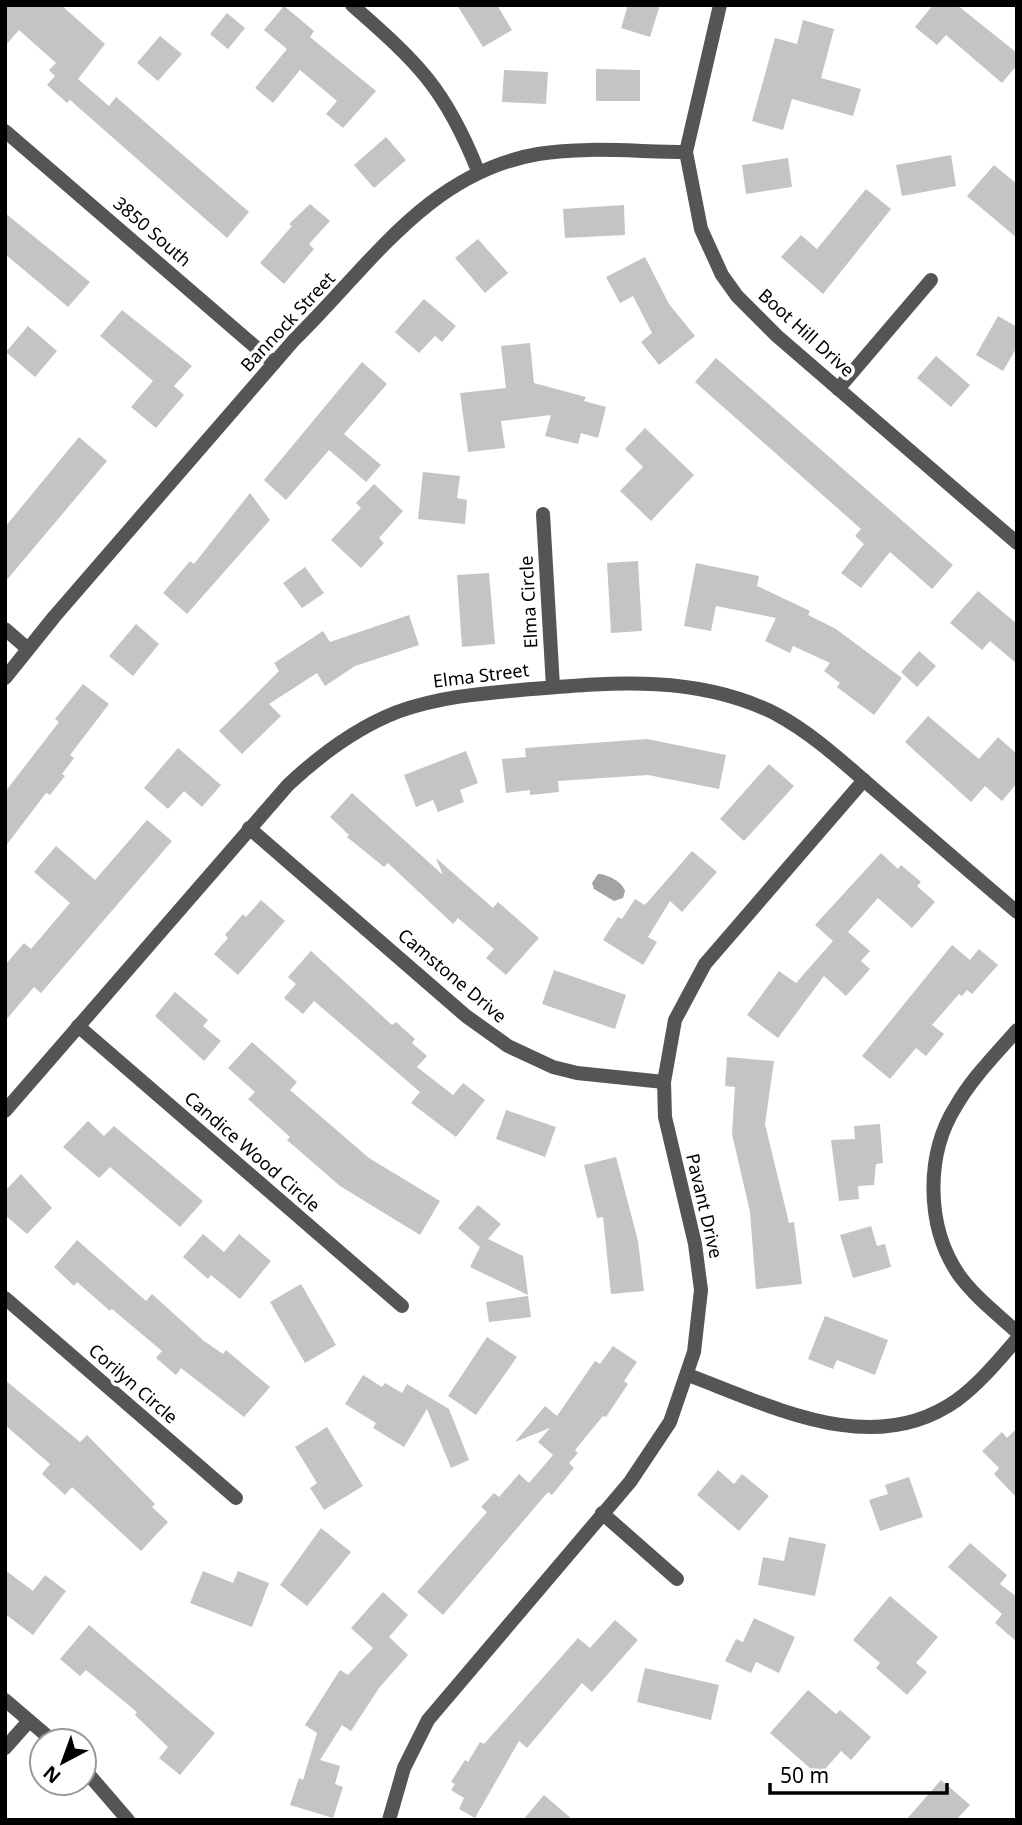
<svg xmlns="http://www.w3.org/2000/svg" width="1022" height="1825" viewBox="0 0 1022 1825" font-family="'Noto Sans',sans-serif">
	<rect width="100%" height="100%" fill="#fff"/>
	<path fill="#a3a3a3" d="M598,874c10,0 24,8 27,17l-2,7 -9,3 -20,-12 -2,-6z"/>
	<g fill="#c4c4c4">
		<polygon points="5,5 61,5 105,44 78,79 109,106 116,97 249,212 227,238 70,100 67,103 47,85 55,76 49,70 56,63 19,30 5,46"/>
		<polygon points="457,5 497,5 512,30 483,47"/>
		<polygon points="628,5 660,5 650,37 621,28"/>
		<polygon points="933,5 957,5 1017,53 1017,65 1002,83 946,35 937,45 915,27"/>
		<polygon points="284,6 314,31 310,37 376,91 343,128 326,114 337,101 300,70 273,103 255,88 287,49 264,30"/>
		<polygon points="227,13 245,28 228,49 210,34"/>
		<polygon points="803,20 834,29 821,78 861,89 853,116 792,99 783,130 752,121 775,38 797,44"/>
		<polygon points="160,36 182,54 158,81 137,63"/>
		<polygon points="596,69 640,70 640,101 596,101"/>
		<polygon points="504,70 548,72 546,104 502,102"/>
		<polygon points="386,137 406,160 374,188 354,165"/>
		<polygon points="951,155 956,186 902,196 896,165"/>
		<polygon points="788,158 792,187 746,194 742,165"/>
		<polygon points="994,165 1017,184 1017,238 967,196"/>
		<polygon points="866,189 891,209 823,294 781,257 801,235 817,249"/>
		<polygon points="310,204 330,221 309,244 314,249 284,284 260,263 292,226 289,224"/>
		<polygon points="624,205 625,235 565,238 563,209"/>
		<polygon points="5,213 90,282 68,307 5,254"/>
		<polygon points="478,239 508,273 485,293 455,258"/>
		<polygon points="645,257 669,304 695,336 659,365 641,342 652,333 633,296 620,303 606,277"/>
		<polygon points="424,299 456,326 442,342 435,336 419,353 395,332"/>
		<polygon points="122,310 192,366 174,386 184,395 156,428 131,407 153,381 100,336"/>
		<polygon points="998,316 1017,327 1017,347 1003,371 976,355"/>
		<polygon points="28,326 57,351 35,377 6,352"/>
		<polygon points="530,343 534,383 586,397 584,401 606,407 598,438 581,433 578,444 545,436 551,415 501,421 505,448 468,452 460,393 506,388 501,346"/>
		<polygon points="936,356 970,385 951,407 917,378"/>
		<polygon points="716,358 953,565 932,589 890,552 861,588 841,573 864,544 855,536 861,529 695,382"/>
		<polygon points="362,362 387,384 344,434 381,465 366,482 329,450 286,500 264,480"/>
		<polygon points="645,428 694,475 651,521 620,491 643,467 625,449"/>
		<polygon points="79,437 107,461 5,582 5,527"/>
		<polygon points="423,472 460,476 457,498 467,500 465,524 418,519"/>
		<polygon points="374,484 403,511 379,538 384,543 361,568 331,540 361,508 356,503"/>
		<polygon points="250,493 270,520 187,614 163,593 190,561 194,564"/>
		<polygon points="638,561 642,631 611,633 607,563"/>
		<polygon points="696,563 759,576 757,586 810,611 808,615 836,629 902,678 874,715 837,687 840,683 824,671 830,663 793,646 790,653 765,641 776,618 716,606 711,631 684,626"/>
		<polygon points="305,567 324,593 302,608 283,583"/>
		<polygon points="489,573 495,644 462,647 457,575"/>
		<polygon points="978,591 1017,624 1017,664 990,641 982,650 950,623"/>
		<polygon points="409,615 419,645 355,666 325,686 317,673 269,704 281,716 242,754 219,731 279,671 274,663 323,631 330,642"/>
		<polygon points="136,624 159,644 133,676 109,656"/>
		<polygon points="919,651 936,666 917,687 901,672"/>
		<polygon points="83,684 109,704 70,755 74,758 62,774 65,776 50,795 46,793 5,847 5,792 59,722 55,719"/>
		<polygon points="928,716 979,759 998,737 1017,754 1017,783 1002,801 985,786 971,802 905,742"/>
		<polygon points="647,739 726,755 719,789 648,775 558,781 559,792 530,795 530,790 506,793 502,759 526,757 525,748"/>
		<polygon points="178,748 221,785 202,807 184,791 168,809 144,788"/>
		<polygon points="466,751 478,783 460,790 464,802 438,812 433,800 416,807 404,775"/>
		<polygon points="769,764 794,786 744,841 720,819"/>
		<polygon points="352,793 443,875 436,858 493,908 498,902 539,938 506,975 486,958 494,949 458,918 453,924 388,863 384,867 347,837 349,835 330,817"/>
		<polygon points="147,820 172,841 41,993 34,987 5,1021 5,965 24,943 31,949 70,903 34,872 56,846 95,880"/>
		<polygon points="692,851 717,872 682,912 670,901 648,937 657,942 643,965 603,940 618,917 622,919 635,899 645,905"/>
		<polygon points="881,853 898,869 901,865 921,882 917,886 935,902 912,928 878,898 848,932 870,951 861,961 870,969 846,996 824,976 778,1038 747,1015 779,971 796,983 833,941 815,925"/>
		<polygon points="261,900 285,921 238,975 214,954 228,938 225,935 243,914 246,917"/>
		<polygon points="952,945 970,960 979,949 998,965 972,994 967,990 962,996 959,994 932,1025 944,1034 926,1056 916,1048 890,1079 862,1056"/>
		<polygon points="311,951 392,1025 396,1022 415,1039 412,1043 427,1056 417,1067 453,1095 463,1083 485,1100 456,1137 411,1103 420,1092 314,1001 303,1014 284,998 296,984 288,977"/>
		<polygon points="554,970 626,995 615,1029 542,1004"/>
		<polygon points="175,992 208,1020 203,1026 221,1041 204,1061 155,1016"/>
		<polygon points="252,1042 297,1082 290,1090 369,1158 440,1201 420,1235 340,1186 287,1140 290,1137 248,1099 255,1092 228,1068"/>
		<polygon points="727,1057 774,1061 765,1124 789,1223 794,1222 802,1284 756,1289 750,1212 732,1134 735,1087 725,1086"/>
		<polygon points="506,1110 556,1127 545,1157 496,1139"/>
		<polygon points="88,1121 104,1136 114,1126 203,1201 180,1227 110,1167 99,1178 63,1147"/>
		<polygon points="880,1124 883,1163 876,1164 874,1185 858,1186 859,1199 839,1201 831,1140 855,1139 854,1126"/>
		<polygon points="616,1157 638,1241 644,1291 611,1294 603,1217 597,1218 584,1165"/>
		<polygon points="21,1174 52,1208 27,1234 5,1215 5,1191"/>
		<polygon points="478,1205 501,1224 488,1239 523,1256 528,1295 470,1267 480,1247 458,1228"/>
		<polygon points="871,1226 877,1246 885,1244 891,1267 853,1278 840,1235"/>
		<polygon points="203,1234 224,1252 239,1234 271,1261 240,1299 211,1275 208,1279 183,1257"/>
		<polygon points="77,1240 146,1301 152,1294 204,1341 223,1354 226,1350 270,1387 244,1417 181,1368 176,1375 156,1358 162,1351 112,1309 110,1311 77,1282 74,1286 54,1267"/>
		<polygon points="301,1284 336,1345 305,1363 270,1302"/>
		<polygon points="528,1296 531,1317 489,1322 486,1302"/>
		<polygon points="825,1316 888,1340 875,1375 837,1360 833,1369 808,1359"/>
		<polygon points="487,1337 517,1357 476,1415 448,1396"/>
		<polygon points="613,1346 637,1362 624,1381 628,1384 606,1417 603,1416 575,1450 578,1453 569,1463 574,1468 552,1495 548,1492 443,1615 417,1592 487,1512 481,1507 494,1493 499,1497 519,1474 529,1483 553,1455 538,1442 550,1428 515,1442 545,1406 557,1416 595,1361 600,1364"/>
		<polygon points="363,1375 382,1387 385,1383 402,1393 407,1384 449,1409 469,1460 451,1468 427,1409 404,1447 373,1428 376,1423 345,1404"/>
		<polygon points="5,1380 80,1442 87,1435 155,1504 152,1507 168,1522 141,1551 72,1487 65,1495 42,1474 50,1464 5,1425"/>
		<polygon points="327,1427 363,1486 324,1510 310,1488 317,1483 295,1447"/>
		<polygon points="1017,1428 1017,1498 994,1474 999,1468 982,1451 1002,1432 1007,1438"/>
		<polygon points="718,1470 734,1484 742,1474 769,1496 739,1531 697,1495"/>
		<polygon points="909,1477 923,1517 880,1531 869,1500 888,1494 885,1485"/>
		<polygon points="321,1528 351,1552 307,1606 280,1585"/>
		<polygon points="789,1537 826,1544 815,1596 758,1585 763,1557 784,1561"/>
		<polygon points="970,1543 1007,1575 1000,1584 1017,1597 1017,1642 995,1623 1002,1614 948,1567"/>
		<polygon points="5,1570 33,1591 45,1575 66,1591 33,1635 5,1614"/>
		<polygon points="203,1571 233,1583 238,1571 269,1583 252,1627 190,1603"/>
		<polygon points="383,1592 408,1615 389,1637 408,1655 379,1688 351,1731 342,1725 320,1760 340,1766 335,1784 343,1787 333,1818 290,1805 299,1778 303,1780 317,1733 305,1725 340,1670 348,1675 373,1648 351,1628"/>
		<polygon points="890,1596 938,1637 916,1663 927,1672 907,1695 876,1668 880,1663 853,1640"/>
		<polygon points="754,1618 795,1637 779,1673 756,1662 751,1673 725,1661 736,1639 743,1642"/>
		<polygon points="615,1620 638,1640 592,1692 582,1683 527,1748 519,1741 475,1818 459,1809 464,1798 451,1790 455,1784 451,1782 465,1760 468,1762 480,1742 484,1744 578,1638 590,1648"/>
		<polygon points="89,1625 215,1733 180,1775 159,1758 168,1747 135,1715 137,1712 86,1670 80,1676 60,1659"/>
		<polygon points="645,1668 719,1685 711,1720 637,1702"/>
		<polygon points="808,1690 836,1714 840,1710 871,1737 851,1760 841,1751 819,1776 770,1733"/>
		<polygon points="941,1780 970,1805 956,1820 906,1820"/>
		<polygon points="544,1795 573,1820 523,1820"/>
	</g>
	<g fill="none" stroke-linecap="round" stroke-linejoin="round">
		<g stroke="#555" stroke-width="14">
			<path d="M352,5c66,58 93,83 126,166"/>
			<polyline points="720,5 686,152 701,229 722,275 737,296 777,336 1017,543"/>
			<polyline points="5,131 274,363"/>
			<polyline points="838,389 931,280"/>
			<polyline points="543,514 553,687"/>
			<polyline points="5,629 28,649"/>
			<path d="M5,678l49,-61 240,-277c75,-73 133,-167 244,-186 48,-8 100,-2 148,-2"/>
			<polyline points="249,828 466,1016 508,1046 553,1067 577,1073 664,1082"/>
			<polyline points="78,1026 402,1306"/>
			<path d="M1017,1030c-21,24 -45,48 -61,76 -31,49 -30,121 3,169 16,22 38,39 58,57"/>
			<path d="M5,1111l283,-326c32,-30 68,-57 109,-73 44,-16 89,-19 135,-23 83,-7 167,-14 244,25 39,21 71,52 105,81 45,39 90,78 136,117"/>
			<polyline points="5,1298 236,1498"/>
			<path d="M688,1375c84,31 185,85 269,25 22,-16 42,-40 60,-61"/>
			<polyline points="602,1513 677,1579"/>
			<polyline points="5,1700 53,1741"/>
			<polyline points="5,1748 29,1721"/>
			<polyline points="84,1769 128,1820"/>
			<polyline points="389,1820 404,1768 428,1720 630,1482 670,1422 694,1352 701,1290 695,1244 665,1117 664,1082 675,1020 705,964 864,780"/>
		</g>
	</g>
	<g text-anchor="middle" stroke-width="7" stroke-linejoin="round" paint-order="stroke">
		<g font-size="18" fill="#000" stroke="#fff">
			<text transform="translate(152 232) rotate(41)" y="6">3850 South</text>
			<text transform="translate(288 322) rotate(-47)" y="6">Bannock Street</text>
			<text transform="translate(806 333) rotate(42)" y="6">Boot Hill Drive</text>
			<text transform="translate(529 602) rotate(-93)" y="6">Elma Circle</text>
			<text transform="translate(481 676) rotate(-7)" y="6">Elma Street</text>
			<text transform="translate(452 976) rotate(40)" y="6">Camstone Drive</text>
			<text transform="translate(252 1152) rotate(41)" y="6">Candice Wood Circle</text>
			<text transform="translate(704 1206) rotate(77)" y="6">Pavant Drive</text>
			<text transform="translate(133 1384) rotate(41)" y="6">Corilyn Circle</text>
		</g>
	</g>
	<rect width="1022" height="1825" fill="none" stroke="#000000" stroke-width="14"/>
	<g transform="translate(63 1762) rotate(221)"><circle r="33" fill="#ffffff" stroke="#999999" stroke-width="2"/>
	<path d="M0-5L12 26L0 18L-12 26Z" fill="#000000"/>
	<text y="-10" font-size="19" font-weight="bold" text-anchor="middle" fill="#000000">N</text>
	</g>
	<path d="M770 1783v10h177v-10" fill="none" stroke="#000000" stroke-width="3.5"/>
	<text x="780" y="1783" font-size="21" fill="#000000" stroke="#ffffff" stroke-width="5" paint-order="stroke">50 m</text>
</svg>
